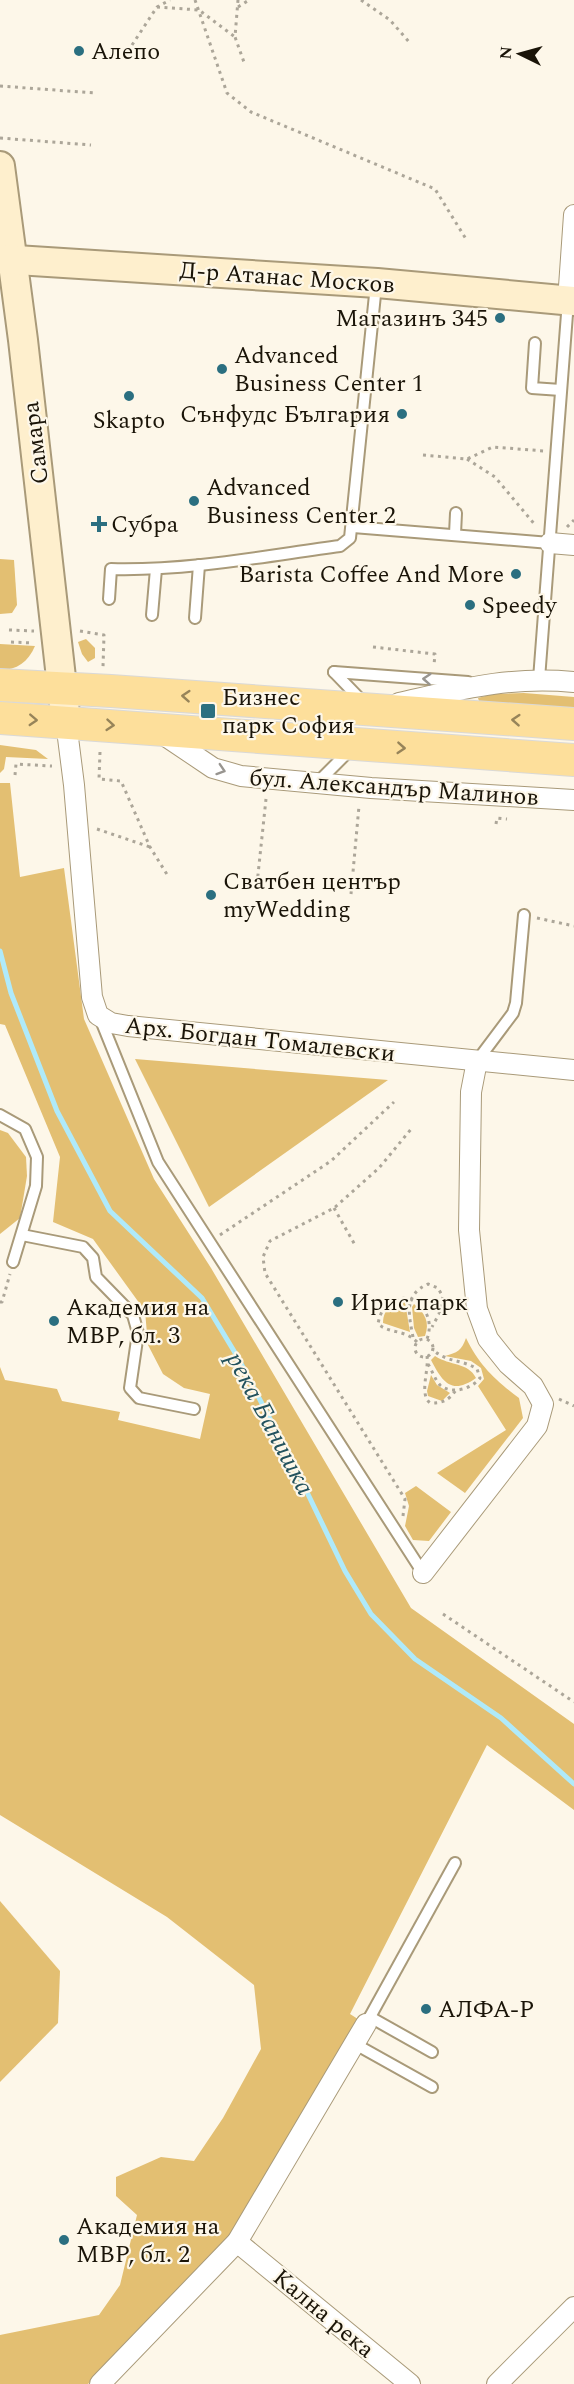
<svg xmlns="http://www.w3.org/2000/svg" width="574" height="2384" viewBox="0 0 574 2384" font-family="Spectral,serif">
	<rect width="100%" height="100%" fill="#fdf7e9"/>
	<g fill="#e3bf72">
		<polygon points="0,559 14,560 17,605 12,613 0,614"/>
		<polygon points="86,639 95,648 95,658 88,662 82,654 78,642"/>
		<path d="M0,644l35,2c-7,16 -18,24 -35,24z"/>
		<polygon points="524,693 574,697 574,712 480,704 478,698 493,694"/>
		<polygon points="0,745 36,750 48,759 6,757 4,769 0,773"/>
		<polygon points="0,783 10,783 20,877 64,868 84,1019 154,1179 211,1268 411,1608 574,1724 574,1810 487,1745 350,2014 361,2021 232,2237 88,2384 0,2384 0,2335 99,2315 120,2285 137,2215 116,2196 116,2177 161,2157 194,2161 223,2118 261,2049 254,1985 167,1917 0,1815 0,1367 5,1380 57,1389 62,1401 120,1412 118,1420 200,1439 210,1394 184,1388 163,1374 148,1345 145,1311 93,1239 53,1222 60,1157 5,1025 0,1024"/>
		<polygon points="135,1059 388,1080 209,1207"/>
		<polygon points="0,1130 8,1133 26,1157 27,1176 20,1218 0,1234"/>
		<path d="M405,1302l5,30 -27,-9c0,-14 9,-20 22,-21z"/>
		<path d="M414,1304c11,9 16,18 11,32l-7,1 -4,-9 -2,-21z"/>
		<path d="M466,1338c14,28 28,41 53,60l4,20 -58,75 -28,-20 69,-43 -28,-44 6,-7 -3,-11 -10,-7 -26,-5c12,-3 17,-6 21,-18z"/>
		<path d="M435,1356c15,10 33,6 41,22 -25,18 -34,3 -45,-18z"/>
		<polygon points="431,1375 437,1385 450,1393 442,1401 428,1396 427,1391"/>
		<polygon points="416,1486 451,1512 429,1541 413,1540 405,1526 409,1506 405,1493"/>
		<polygon points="0,1901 60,1971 58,2023 0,2082"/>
	</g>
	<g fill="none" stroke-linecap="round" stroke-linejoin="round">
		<polyline stroke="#afeafa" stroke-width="5" points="0,951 11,993 57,1111 110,1211 202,1298 237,1356 291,1459 345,1571 371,1614 415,1659 501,1718 574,1784"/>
		<defs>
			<g id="lane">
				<polyline points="535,343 532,388 561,390"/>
				<polyline points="353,527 550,543"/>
				<polyline points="455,534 456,513"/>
				<path d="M109,599l2,-30c77,2 154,-13 229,-23l10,-8 26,-253"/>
				<polyline points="152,615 156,569"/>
				<polyline points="195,618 199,565"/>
				<polyline points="334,672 468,682"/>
				<polyline points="334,672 363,702"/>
				<polyline points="539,679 568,301"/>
				<polyline points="317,783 351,749"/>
				<polyline points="100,1018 158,1162 423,1573"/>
				<polyline points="477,1061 513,1013 516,1003 524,915"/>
				<polyline points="0,1115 25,1129 37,1157 36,1186 13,1262"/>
				<polyline points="22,1235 83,1247 93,1258 96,1277 133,1315 138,1333 130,1388 139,1398 194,1409"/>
				<polyline points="370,2017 432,2052"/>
				<polyline points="366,2024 455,1863"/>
				<polyline points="355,2044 432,2087"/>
			</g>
			<g id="street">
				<polyline points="568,301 574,215"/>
				<polyline points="550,543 574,545"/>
				<path d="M399,703c63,-14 110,-27 175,-21"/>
				<polyline points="66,722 74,785 92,997 98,1015 111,1023 128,1026 574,1070"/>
				<polyline points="161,733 213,768 241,776 371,788 574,800"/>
				<polyline points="423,1573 537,1426 543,1404 533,1386 508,1364 488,1339 477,1309 469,1230 471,1092 477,1061"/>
				<polyline points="237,2242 410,2384"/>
				<polyline points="100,2384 237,2242 366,2024"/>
				<polyline points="497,2384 574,2307"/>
			</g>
			<g id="secondary">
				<polyline points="0,166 23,340 66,722"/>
				<polyline points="0,259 377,283 574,301"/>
			</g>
			<g id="primary">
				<polyline points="0,685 111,691 574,724"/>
				<polyline points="0,718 574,760"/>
			</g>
		</defs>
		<use href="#lane" stroke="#a99a79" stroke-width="14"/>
		<use href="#street" stroke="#a99a79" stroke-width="22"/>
		<use href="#secondary" stroke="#a99a79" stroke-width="32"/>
		<use href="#primary" stroke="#dad9d7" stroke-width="34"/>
		<g stroke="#aca699" stroke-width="3" stroke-dasharray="3 4.5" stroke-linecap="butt">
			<polyline points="195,0 227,93 251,112 435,189 466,239"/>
			<polyline points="238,0 235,37 245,65"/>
			<polyline points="361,0 390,20 410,43"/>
			<polyline points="157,7 199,10 235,37"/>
			<polyline points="238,7 249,0"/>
			<polyline points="132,45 157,7 170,0"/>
			<polyline points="0,86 95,93"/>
			<polyline points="0,138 91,145"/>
			<polyline points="423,455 467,459 493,447 544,451"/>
			<polyline points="467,459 495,477 536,526"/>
			<polyline points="567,527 574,520"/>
			<polyline points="9,630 34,631"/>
			<polyline points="80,631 104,635 103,667"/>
			<polyline points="11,642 33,643"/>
			<polyline points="373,647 435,654 434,665"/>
			<polyline points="100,752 99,779 121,781 150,847 168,876"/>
			<polyline points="15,775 16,764 52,766"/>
			<polyline points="496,824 497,818 507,819"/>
			<polyline points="97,829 150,847"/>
			<polyline points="257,884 266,799"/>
			<polyline points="351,894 359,806"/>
			<polyline points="537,918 574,926"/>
			<polyline points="334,1208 355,1245"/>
			<polyline points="220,1235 331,1161 394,1102"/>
			<polyline points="0,1302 2,1302 10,1274"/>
			<path d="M413,1337c-4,-22 -10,-42 15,-53l10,4 5,9 -4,17 -7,13"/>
			<circle cx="424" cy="1348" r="9"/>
			<path d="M417,1342c-13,-13 -27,-8 -39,-18 8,-46 63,-24 49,15"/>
			<path d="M427,1356c2,15 -8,38 3,47 13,0 18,-2 26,-13"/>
			<path d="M428,1364c4,6 7,16 12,21 11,10 32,4 40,-7l-3,-9c-15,-10 -30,-6 -45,-20"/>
			<polyline points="559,1399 574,1406"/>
			<polyline points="403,1516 405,1499 265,1273 263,1257 270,1241 334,1208 379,1168 412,1128"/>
			<polyline points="443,1614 574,1702"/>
		</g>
		<use href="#lane" stroke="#fff" stroke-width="10"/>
		<use href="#street" stroke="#fff" stroke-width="20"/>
		<use href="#secondary" stroke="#feefcd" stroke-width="28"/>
		<use href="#primary" stroke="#fddf9b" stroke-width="32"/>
	</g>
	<defs><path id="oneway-chevron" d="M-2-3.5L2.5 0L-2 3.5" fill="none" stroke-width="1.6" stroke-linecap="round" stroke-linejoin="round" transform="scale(1.5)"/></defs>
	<g stroke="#989590">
		<use href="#oneway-chevron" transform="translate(427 679) rotate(-176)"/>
		<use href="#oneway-chevron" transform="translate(221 770) rotate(18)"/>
	</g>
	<g stroke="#978459">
		<use href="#oneway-chevron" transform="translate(186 696) rotate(-176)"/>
		<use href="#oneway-chevron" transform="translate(33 720) rotate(3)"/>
		<use href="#oneway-chevron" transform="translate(516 720) rotate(-176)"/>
		<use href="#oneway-chevron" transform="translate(110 725) rotate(5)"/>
		<use href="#oneway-chevron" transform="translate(401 748) rotate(4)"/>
	</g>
	<g fill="#2b6f80" stroke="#fdf7e9" stroke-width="2">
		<circle cx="79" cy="51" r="6"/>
		<circle cx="500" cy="318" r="6"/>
		<circle cx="222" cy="369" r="6"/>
		<circle cx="129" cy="396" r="6"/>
		<circle cx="402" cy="414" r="6"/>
		<circle cx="194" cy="501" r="6"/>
		<path d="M96 515h6v6h6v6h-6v6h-6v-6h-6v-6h6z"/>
		<circle cx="516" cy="574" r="6"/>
		<circle cx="470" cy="605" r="6"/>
		<rect x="200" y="703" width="16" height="16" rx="3"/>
		<circle cx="211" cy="895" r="6"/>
		<circle cx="338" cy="1302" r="6"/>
		<circle cx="54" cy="1321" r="6"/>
		<circle cx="426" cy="2009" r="6"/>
		<circle cx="64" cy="2240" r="6"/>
	</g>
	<g text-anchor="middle" stroke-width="4.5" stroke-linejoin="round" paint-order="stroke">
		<g font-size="24" fill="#1a1408" stroke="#fdf7e9" text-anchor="start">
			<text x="91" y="59">Алепо</text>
			<text x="488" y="326" text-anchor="end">Магазинъ 345</text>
			<text x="234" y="363">Advanced<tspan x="234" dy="28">Business Center 1</tspan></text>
			<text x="390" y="422" text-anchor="end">Сънфудс България</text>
			<text x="129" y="428" text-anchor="middle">Skapto</text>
			<text x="206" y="495">Advanced<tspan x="206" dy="28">Business Center 2</tspan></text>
			<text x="111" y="532">Субра</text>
			<text x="504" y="582" text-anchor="end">Barista Coffee And More</text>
			<text x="482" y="613">Speedy</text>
			<text x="222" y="705">Бизнес<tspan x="222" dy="28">парк София</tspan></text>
			<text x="223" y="889">Сватбен център<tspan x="223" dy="28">myWedding</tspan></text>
			<text x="350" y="1310">Ирис парк</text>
			<text x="66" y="1315">Академия на<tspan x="66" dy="28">МВР, бл. 3</tspan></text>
			<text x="438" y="2017">АЛФА-Р</text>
			<text x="76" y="2234">Академия на<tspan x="76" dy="28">МВР, бл. 2</tspan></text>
		</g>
		<g font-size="24" fill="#1a1408" stroke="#fdf7e9">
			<text transform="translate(287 277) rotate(4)" y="8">Д-р Атанас Москов</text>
			<text transform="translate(35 443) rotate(-97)" y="8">Самара</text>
			<text transform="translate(394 787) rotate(4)" y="8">бул. Александър Малинов</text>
			<text transform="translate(260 1039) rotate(6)" y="8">Арх. Богдан Томалевски</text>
			<text transform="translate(324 2313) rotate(40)" y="8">Кална река</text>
		</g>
		<g font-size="26" font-style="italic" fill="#23525d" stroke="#fdf7e9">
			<text transform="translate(271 1423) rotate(62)" y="9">река Банишка</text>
		</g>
	</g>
	<g transform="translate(520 54) rotate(275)" stroke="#fdf7e9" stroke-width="4.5" paint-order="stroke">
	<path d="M0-4.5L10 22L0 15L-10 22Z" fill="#1a1408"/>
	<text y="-9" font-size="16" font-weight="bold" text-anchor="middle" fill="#1a1408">N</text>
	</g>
</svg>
